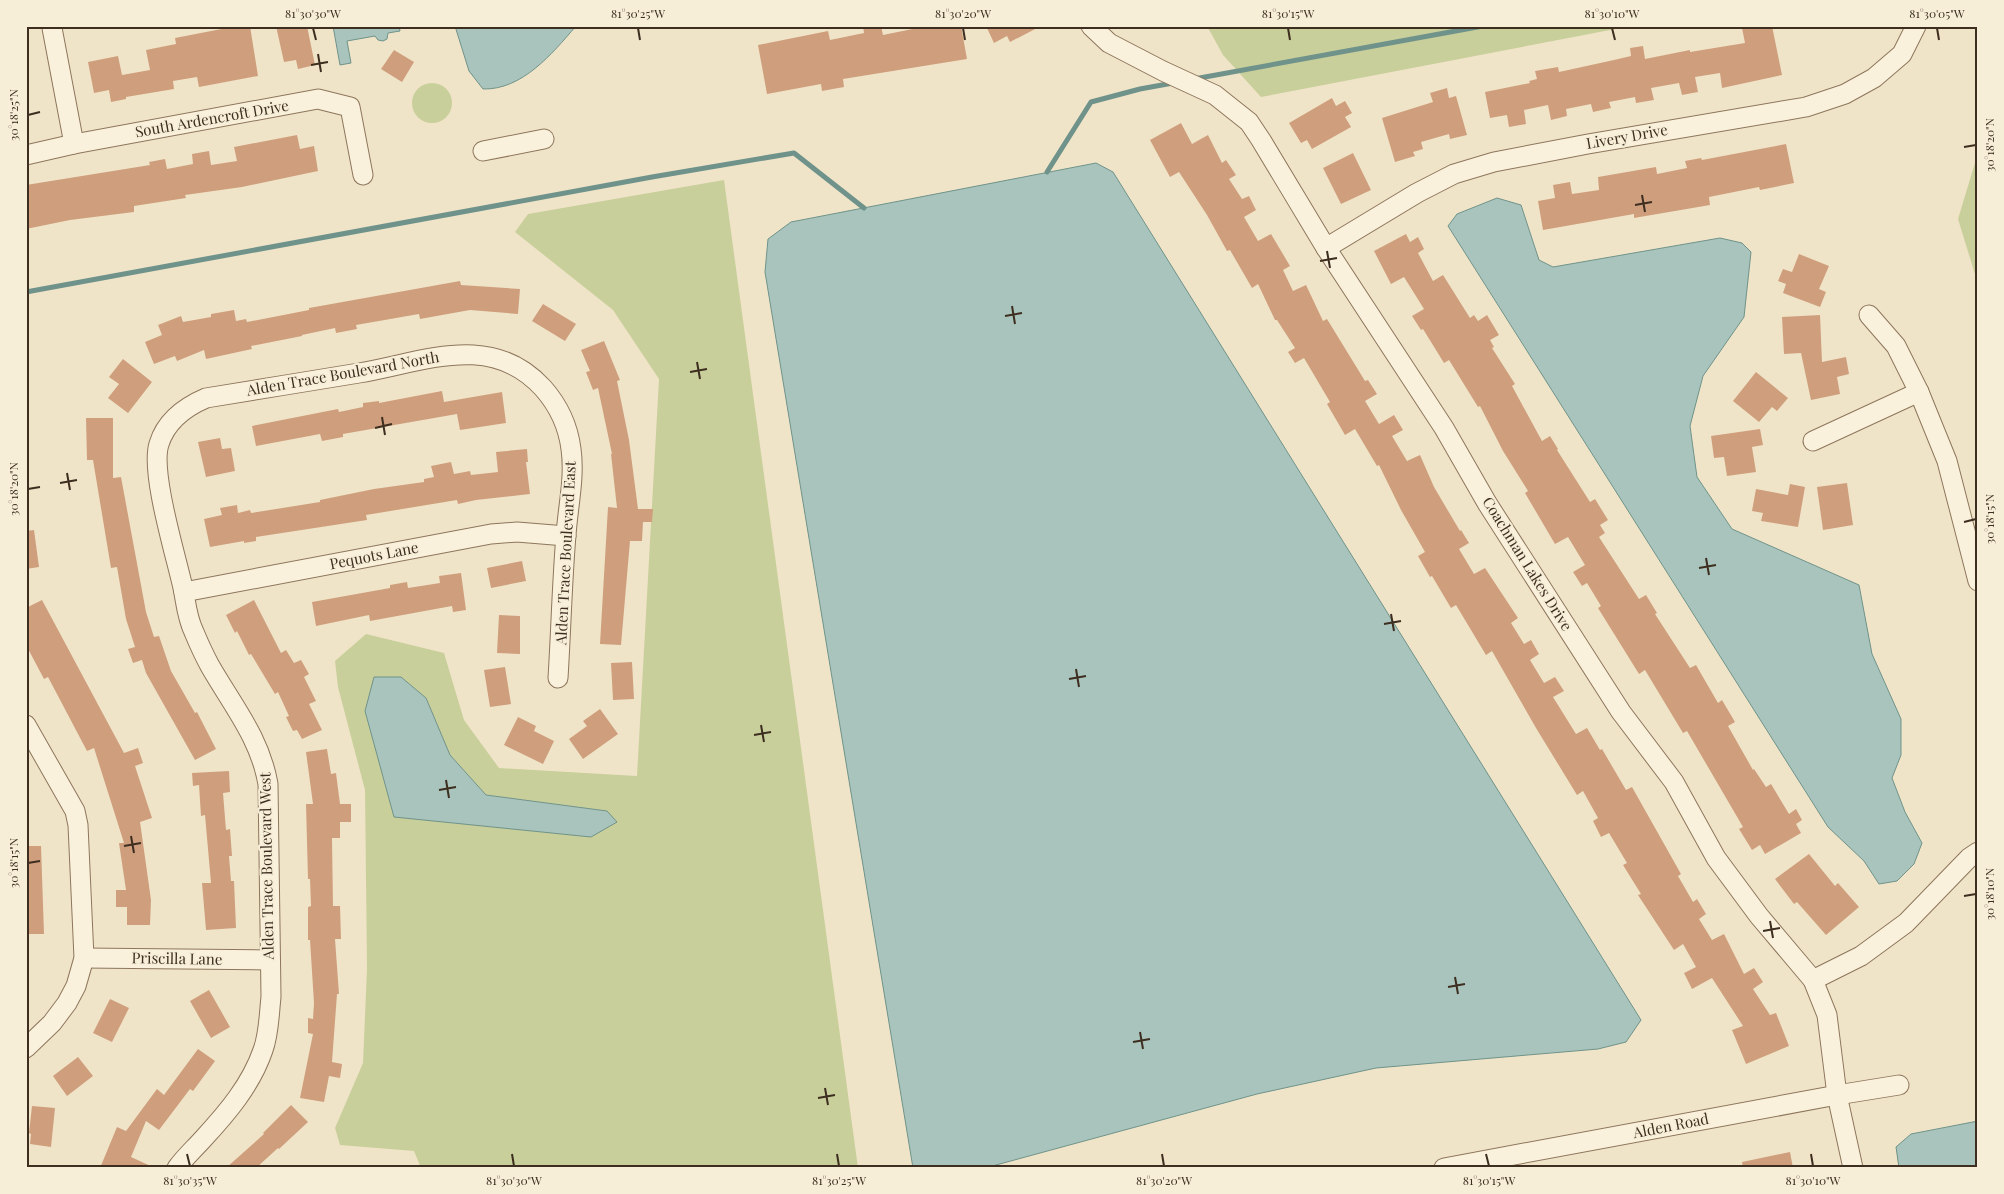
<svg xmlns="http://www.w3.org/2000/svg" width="2004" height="1194" viewBox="0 0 2004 1194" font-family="'Playfair Display',serif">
	<rect width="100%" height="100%" fill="#f0e4c8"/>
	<g fill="#c9cf9b" fill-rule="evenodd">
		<polygon points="1207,26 1631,26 1261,97 1223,55"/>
		<circle cx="432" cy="103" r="20"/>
		<polygon points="1978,153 1978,284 1958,219"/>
		<path d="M724,180l134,988h-437l-7,-17 -74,-6 -5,-17 28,-65 4,-94 -2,-179 -27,-103 -3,-26 31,-27 78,19 20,67 35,48 138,8 22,-397 -46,-69 -98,-78 13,-18zM426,698l24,57 36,40 121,16 -212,6z"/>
	</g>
	<g fill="#a9c4bc" stroke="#6f938a">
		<polygon points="333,26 399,26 400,31 388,33 387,39 383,41 378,40 375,36 347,41 351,63 340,65"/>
		<path d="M455,26h121c-24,28 -54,64 -93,63l-14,-18z"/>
		<polygon points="1096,163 1113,172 1641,1020 1626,1042 1598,1049 1376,1068 1257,1094 985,1168 913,1168 765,272 768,239 791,222"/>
		<polygon points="1497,198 1521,205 1539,260 1553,267 1720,238 1742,243 1751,252 1744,317 1703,376 1690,426 1697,477 1732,529 1859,585 1872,654 1901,719 1901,755 1892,778 1905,812 1922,843 1914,864 1897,881 1879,884 1864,861 1828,827 1448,226 1457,214"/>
		<polygon points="374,677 401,677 426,698 450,755 486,795 607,811 617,822 591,837 394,817 365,711"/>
		<polygon points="1978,1121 1978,1168 1899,1168 1896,1147 1911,1134"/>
	</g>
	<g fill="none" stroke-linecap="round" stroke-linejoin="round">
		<g stroke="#6f938a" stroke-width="5">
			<polyline points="1194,79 1483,26"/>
			<polyline points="1047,172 1091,102 1140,89 1173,83"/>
			<polyline points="26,292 652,177 794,153 864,208"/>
		</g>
	</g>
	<g fill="#cf9f7d">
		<polygon points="237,26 250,26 258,76 199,87 197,77 173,81 174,89 126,97 126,99 111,102 109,90 94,93 88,62 118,56 122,75 150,70 146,50 176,44 175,38"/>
		<polygon points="276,26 307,26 315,65 298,69 296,60 284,62"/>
		<polygon points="863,26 881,26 883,35 927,26 961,26 967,59 843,79 844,87 822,91 821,84 767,94 758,45 828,31 830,40 864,33"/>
		<polygon points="986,26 1041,26 1010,42 1007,36 994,43"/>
		<polygon points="1752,26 1772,26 1782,75 1722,88 1720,73 1695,77 1698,92 1682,95 1679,83 1651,88 1654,100 1636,103 1635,97 1609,102 1611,108 1593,112 1591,104 1566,109 1567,116 1551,120 1548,105 1524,110 1526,124 1509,127 1507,115 1490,118 1485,92 1530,83 1529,81 1537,79 1535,71 1558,67 1559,72 1614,60 1631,56 1630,48 1643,46 1645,59 1690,50 1690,52 1745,43 1742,28"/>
		<polygon points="394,50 414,62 402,82 381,69"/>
		<polygon points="1447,88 1449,98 1456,96 1467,135 1450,139 1449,134 1421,142 1423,149 1413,152 1415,156 1395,162 1382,118 1433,102 1430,93"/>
		<polygon points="1332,98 1336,106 1345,101 1352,113 1345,117 1351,127 1312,149 1307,140 1301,143 1289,123"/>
		<polygon points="1181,123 1192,144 1208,135 1222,163 1226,160 1236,175 1229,179 1242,199 1249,196 1256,210 1244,217 1258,241 1271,234 1290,266 1283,270 1293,291 1306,285 1323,321 1327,319 1365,381 1368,380 1377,394 1365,401 1379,424 1394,415 1403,430 1392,436 1407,461 1420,455 1434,487 1460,531 1461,530 1469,543 1459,549 1474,574 1485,568 1518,618 1511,623 1524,644 1531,640 1539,654 1530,660 1544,683 1555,677 1564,691 1553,697 1576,734 1587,728 1600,750 1602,749 1626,790 1632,787 1681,874 1678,876 1693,902 1697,899 1706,914 1699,919 1712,940 1724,934 1744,974 1754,968 1763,982 1753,989 1770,1015 1776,1013 1789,1046 1746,1064 1732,1030 1743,1026 1712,978 1692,989 1684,973 1696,967 1683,944 1674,950 1638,895 1641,894 1623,865 1627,863 1609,833 1601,837 1593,821 1598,818 1583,791 1577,795 1536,728 1492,651 1486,655 1456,605 1451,608 1432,576 1430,577 1418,556 1425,552 1401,510 1379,465 1377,466 1355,429 1345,435 1327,404 1330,402 1304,358 1295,363 1288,352 1295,348 1277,320 1275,320 1258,284 1252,288 1230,250 1227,251 1207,215 1179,172 1170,177 1150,140"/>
		<polygon points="297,135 300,149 314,146 318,171 242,187 185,195 186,198 134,206 134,212 70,220 26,229 26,185 150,165 149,162 165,159 167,169 193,164 192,154 209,151 211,165 237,161 234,147"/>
		<polygon points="1786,144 1794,183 1760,190 1759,187 1709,197 1710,205 1675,211 1634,218 1634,214 1543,230 1538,201 1555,198 1553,185 1570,182 1572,194 1599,190 1598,177 1656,167 1657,174 1687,168 1685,161 1701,158 1702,160"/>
		<polygon points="1353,153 1371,190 1341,204 1323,168"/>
		<polygon points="1406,234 1410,242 1418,237 1424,249 1418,253 1433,281 1443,275 1470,318 1474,315 1478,321 1487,315 1499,335 1490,340 1494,347 1492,348 1515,384 1512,386 1542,441 1550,436 1558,449 1557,450 1590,502 1595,499 1608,520 1600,525 1605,533 1599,537 1639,599 1646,595 1657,613 1655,614 1690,668 1696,665 1718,703 1722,700 1735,722 1728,726 1753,770 1754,769 1766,787 1771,784 1789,814 1796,809 1802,820 1796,824 1801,833 1765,854 1760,845 1752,850 1739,829 1743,827 1687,731 1683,733 1645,670 1639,674 1598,608 1601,606 1587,583 1582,586 1573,572 1585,565 1568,537 1555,544 1525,493 1528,491 1503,451 1480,406 1478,407 1449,360 1444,363 1423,329 1421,330 1412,316 1424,309 1404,277 1391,284 1374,251"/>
		<polygon points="1799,254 1829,266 1819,289 1826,292 1820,307 1783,293 1786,284 1778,281 1783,269 1792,272"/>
		<polygon points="460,281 461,285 520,289 518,314 470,310 420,319 419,314 356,325 357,329 336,333 335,328 302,335 302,336 251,346 252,349 206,359 204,350 177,361 175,356 154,364 145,342 162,335 158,325 181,316 183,322 211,317 211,314 234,310 236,321 246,319 247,322 309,310 309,308"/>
		<polygon points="543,304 576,324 565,341 532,321"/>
		<polygon points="1820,315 1822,362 1846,357 1849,374 1837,377 1840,394 1811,400 1801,353 1784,354 1782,317"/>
		<polygon points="604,341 620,380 617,381 629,440 638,509 653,509 652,522 643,522 642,541 630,541 621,645 600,644 608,507 617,508 611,454 612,454 598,388 593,390 586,372 590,371 581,350"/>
		<polygon points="123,359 152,382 128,413 108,398 119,384 109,377"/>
		<polygon points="1756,372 1788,398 1777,411 1772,407 1759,422 1733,401"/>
		<polygon points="442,391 444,402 502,392 506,423 460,430 457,414 343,434 343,437 322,441 320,434 256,446 252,426 338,409 339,412 363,407 363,403 379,401 379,403"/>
		<polygon points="86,418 113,418 113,478 121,477 146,612 154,637 159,636 171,671 195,713 197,712 216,749 195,760 146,673 142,660 133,663 128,649 135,647 126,619 117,567 111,568 93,460 87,460"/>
		<polygon points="1760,429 1763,445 1752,447 1756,472 1727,476 1724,457 1714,458 1711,436"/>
		<polygon points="220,438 222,449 231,448 235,471 206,477 198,442"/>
		<polygon points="527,449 528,462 526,462 530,494 476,500 458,504 457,500 366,515 367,520 256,537 256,541 244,543 244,541 210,547 204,519 222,515 220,508 237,505 238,513 250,510 251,513 320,502 320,500 374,489 424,482 424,479 434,477 431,466 451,462 454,474 470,471 471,475 498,472 496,452"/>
		<polygon points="1847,483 1853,525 1823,530 1817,487"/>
		<polygon points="1790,484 1805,487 1798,527 1761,521 1763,513 1752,511 1756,489 1788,495"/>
		<polygon points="34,530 39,567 26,569 26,531"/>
		<polygon points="522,561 526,581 491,588 487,568"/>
		<polygon points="461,573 466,610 453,612 452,606 370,621 369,615 316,626 312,602 390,588 390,585 407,582 408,588 440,583 439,576"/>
		<polygon points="42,600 124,753 138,748 143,763 135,766 152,818 140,822 151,900 150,925 127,925 127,907 116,907 116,890 126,890 119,843 124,843 94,748 87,751 48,677 44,679 26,645 26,608"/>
		<polygon points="254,600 281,653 286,650 294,663 301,660 309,674 304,677 316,701 309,704 322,730 302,739 297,730 293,731 286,717 289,716 278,692 275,694 251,654 249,655 237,631 235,633 226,615"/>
		<polygon points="499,615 520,616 520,654 497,653"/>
		<polygon points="632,662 634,699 613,700 611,663"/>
		<polygon points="505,667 511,704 490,707 484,670"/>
		<polygon points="600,709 618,734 583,759 569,739 587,726 583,721"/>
		<polygon points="518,717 536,726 534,731 554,741 543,764 504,745"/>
		<polygon points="327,749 331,774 336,773 340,804 351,804 351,822 340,822 340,838 332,838 333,906 340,906 341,939 335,939 339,994 337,994 332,1062 342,1064 340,1078 329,1076 324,1102 300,1098 313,1034 308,1033 308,1018 313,1019 314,1003 310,940 308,940 308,907 311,906 310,879 308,879 306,804 313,804 306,752"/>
		<polygon points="229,771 230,792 223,793 226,830 230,829 232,856 229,856 231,881 234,881 236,928 206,930 202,883 211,883 205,815 201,816 199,785 193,786 192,773"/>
		<polygon points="26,846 41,846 44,934 26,934"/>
		<polygon points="1809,854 1835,886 1838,883 1859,907 1826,935 1797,902 1794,904 1775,879"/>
		<polygon points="209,990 230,1027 211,1038 190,1001"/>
		<polygon points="110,999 129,1008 112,1042 93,1033"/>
		<polygon points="198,1049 215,1061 193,1091 190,1089 159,1130 146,1121 131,1157 155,1168 100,1168 117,1127 126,1131 157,1089 164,1095"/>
		<polygon points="78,1057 93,1076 67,1096 53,1076"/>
		<polygon points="291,1105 308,1122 279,1149 278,1148 256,1168 226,1168 264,1134 263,1133"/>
		<polygon points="32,1106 55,1108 51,1147 30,1144 31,1134 29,1133"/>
		<polygon points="1790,1152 1793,1168 1743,1168 1742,1162"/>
	</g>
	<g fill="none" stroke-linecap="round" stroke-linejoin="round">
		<defs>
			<g id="minor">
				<polyline points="1091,26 1109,43 1163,71 1215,95 1249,122 1261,140 1326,248 1444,428 1487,503 1621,712 1674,782 1716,858 1759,916 1813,980 1827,1015 1837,1095 1853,1168"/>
				<polyline points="52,28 74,144"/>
				<polyline points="483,151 544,139"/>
				<polyline points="26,155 74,144 318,99 350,107 363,175"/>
				<polyline points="1326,248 1417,193 1454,174 1494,162 1588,144 1806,107 1845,94 1874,78 1902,54 1916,26"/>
				<polyline points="1869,315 1896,346 1919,392 1947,461 1978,581"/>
				<polyline points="1813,441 1919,392"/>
				<polyline points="184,592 491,534 517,532 566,536"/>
				<polyline points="26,725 75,811 78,825 84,958 76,986 67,1003 52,1023 26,1048"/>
				<polyline points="84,958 269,960"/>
				<polyline points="1813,980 1861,956 1906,923 1969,858 1978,852"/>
				<path d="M177,1168c8,-11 17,-19 26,-29 24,-26 48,-54 60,-89 6,-16 6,-35 8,-53l-3,-213c-8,-46 -35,-78 -58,-118 -6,-11 -11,-22 -16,-34 -7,-14 -8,-29 -11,-44 -7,-32 -33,-116 -24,-144 7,-23 26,-37 47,-46 51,-8 102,-17 153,-25 65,-11 132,-42 184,15 15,17 25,37 28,61 4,28 -3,57 -5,86 -4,48 -5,95 -8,143"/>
				<polyline points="1444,1168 1837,1095 1899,1085"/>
			</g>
		</defs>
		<use href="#minor" stroke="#8d765c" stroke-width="21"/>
		<use href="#minor" stroke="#faf1dc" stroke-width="19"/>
	</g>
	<path fill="none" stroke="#3d2e20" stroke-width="2" d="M313,28l3,12M638,28l2,12M963,28l2,12M1288,28l2,12M1612,28l3,12M1937,28l2,12M318,54l3,18M311,65l17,-3M28,115l12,-3M1964,147l12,-2M1642,195l3,17M1635,205l17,-3M1327,251l3,17M1320,261l17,-3M1012,306l3,18M1005,316l17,-3M697,362l3,17M690,372l17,-3M382,417l3,18M375,428l17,-4M67,473l3,17M60,483l17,-3M28,489l12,-2M1964,522l12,-3M1706,558l3,17M1699,568l17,-3M1391,614l3,17M1384,624l17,-3M1076,669l3,18M1069,679l17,-3M761,725l3,17M754,735l17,-3M446,780l3,18M439,790l17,-3M131,836l3,17M124,846l17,-3M28,863l12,-2M1964,896l12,-2M1770,921l3,17M1763,931l17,-3M1455,977l3,17M1448,987l17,-3M1140,1032l3,17M1133,1042l17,-3M825,1088l3,17M818,1098l17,-3M187,1154l3,12M512,1154l2,12M837,1154l2,12M1162,1154l2,12M1486,1154l3,12M1811,1154l2,12"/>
	<g text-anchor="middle" stroke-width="4" stroke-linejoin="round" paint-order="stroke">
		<g font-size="15" fill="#3d2e20" stroke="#f7eed8">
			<text transform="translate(212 119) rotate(-10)" y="5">South Ardencroft Drive</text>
			<text transform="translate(1627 137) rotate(-10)" y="5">Livery Drive</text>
			<text transform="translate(343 374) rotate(-10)" y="5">Alden Trace Boulevard North</text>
			<text transform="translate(566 553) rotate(-87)" y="5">Alden Trace Boulevard East</text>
			<text transform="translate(374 556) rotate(-11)" y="5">Pequots Lane</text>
			<text transform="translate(1527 564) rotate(58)" y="5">Coachman Lakes Drive</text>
			<text transform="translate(267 866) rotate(-91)" y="5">Alden Trace Boulevard West</text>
			<text transform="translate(177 959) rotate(1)" y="5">Priscilla Lane</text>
			<text transform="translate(1671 1126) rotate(-11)" y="5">Alden Road</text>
		</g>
	</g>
	<rect width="2004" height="1194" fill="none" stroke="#f7eed8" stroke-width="55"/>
	<rect x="28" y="28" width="1948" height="1138" fill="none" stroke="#3d2e20" stroke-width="2"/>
	<g font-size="12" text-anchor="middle" fill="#3d2e20">
		<text x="313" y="18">81°30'30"W</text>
		<text x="638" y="18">81°30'25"W</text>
		<text x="963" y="18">81°30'20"W</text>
		<text x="1288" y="18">81°30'15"W</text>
		<text x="1612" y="18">81°30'10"W</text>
		<text x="1937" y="18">81°30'05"W</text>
		<text transform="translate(14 115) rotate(-90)" y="4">30°18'25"N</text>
		<text transform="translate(1990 145) rotate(-90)" y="4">30°18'20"N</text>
		<text transform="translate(14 489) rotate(-90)" y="4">30°18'20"N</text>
		<text transform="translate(1990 519) rotate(-90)" y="4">30°18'15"N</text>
		<text transform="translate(14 863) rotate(-90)" y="4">30°18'15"N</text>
		<text transform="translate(1990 894) rotate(-90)" y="4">30°18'10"N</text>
		<text x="190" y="1185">81°30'35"W</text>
		<text x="514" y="1185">81°30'30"W</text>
		<text x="839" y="1185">81°30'25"W</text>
		<text x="1164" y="1185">81°30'20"W</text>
		<text x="1489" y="1185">81°30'15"W</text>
		<text x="1813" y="1185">81°30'10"W</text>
	</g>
</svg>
